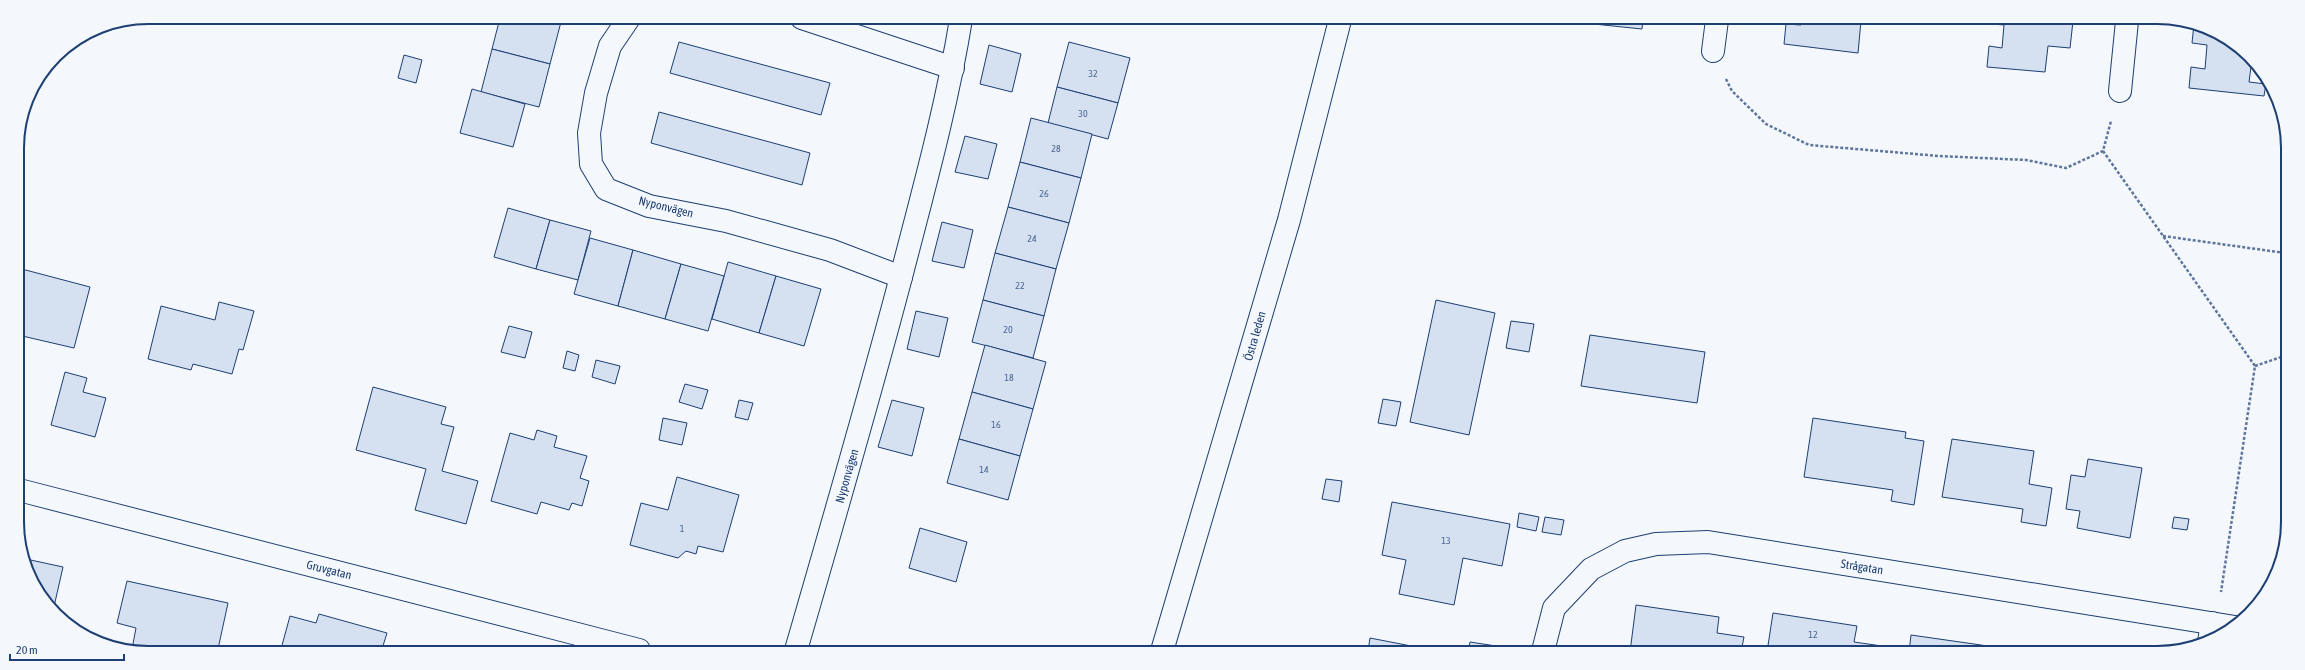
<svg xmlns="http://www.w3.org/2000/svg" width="2305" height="670" viewBox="0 0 2305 670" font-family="'Asap Condensed',sans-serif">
	<rect width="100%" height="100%" fill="#f4f7fb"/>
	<g fill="#d5e0f0" stroke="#1d3f73">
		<polygon points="500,18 562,18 550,64 492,49"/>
		<polygon points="1584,20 1643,20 1642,29 1584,23"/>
		<polygon points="1801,21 1861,21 1858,53 1784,44 1786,24 1801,25"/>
		<polygon points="1990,21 2073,21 2070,48 2048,46 2045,72 1987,67 1989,46 2002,48 2004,25 1992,24"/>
		<polygon points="2194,24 2250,56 2259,68 2251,67 2249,82 2266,84 2264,96 2189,88 2191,67 2205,69 2207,45 2192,43"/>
		<polygon points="679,42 830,83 821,115 670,73"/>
		<polygon points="1069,42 1130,58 1118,103 1057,87"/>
		<polygon points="989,45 1021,54 1012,92 980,84"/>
		<polygon points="492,49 550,64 539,107 481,92"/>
		<polygon points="404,55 422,60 416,83 398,78"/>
		<polygon points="1057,87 1118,103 1108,139 1048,123"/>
		<polygon points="472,89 525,104 513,147 460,133"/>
		<polygon points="659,112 810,153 802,185 651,143"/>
		<polygon points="1031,118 1092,134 1081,178 1020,162"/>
		<polygon points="965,136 997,144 988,179 955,172"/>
		<polygon points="1020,162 1081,178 1069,223 1008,207"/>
		<polygon points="1008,207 1069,223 1056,269 995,253"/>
		<polygon points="508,208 550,220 536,269 494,257"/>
		<polygon points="550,220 591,231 578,280 536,269"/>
		<polygon points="942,222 973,230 964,268 932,261"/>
		<polygon points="590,238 633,250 618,306 574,294"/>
		<polygon points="633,250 681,264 665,319 618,306"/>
		<polygon points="995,253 1056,269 1044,316 983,300"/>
		<polygon points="728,262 776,276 759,333 712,319"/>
		<polygon points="681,264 724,276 708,331 665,319"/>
		<polygon points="18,268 90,287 74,348 18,335"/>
		<polygon points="776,276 821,289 804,346 759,333"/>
		<polygon points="983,300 1044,316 1033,358 972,342"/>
		<polygon points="1436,300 1495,313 1469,435 1410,422"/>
		<polygon points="219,302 254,311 243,350 239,349 232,374 193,364 191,370 148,359 161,306 215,320"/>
		<polygon points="916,311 948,318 939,357 907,349"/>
		<polygon points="1511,321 1534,324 1529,352 1506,348"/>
		<polygon points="509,326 532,332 525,358 501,352"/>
		<polygon points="1590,335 1705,352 1697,403 1581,386"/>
		<polygon points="985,345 1046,362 1033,409 972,392"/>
		<polygon points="567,351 579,355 575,371 563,368"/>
		<polygon points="596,360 620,366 615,384 592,377"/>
		<polygon points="65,372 87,378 83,392 106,398 95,437 51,425"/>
		<polygon points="685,384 708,390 702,409 679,402"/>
		<polygon points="373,387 446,407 441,424 454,427 442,471 478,481 466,524 415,510 426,469 356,450"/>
		<polygon points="972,392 1033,409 1020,456 959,439"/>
		<polygon points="1383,399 1401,402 1396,426 1378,423"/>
		<polygon points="739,400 753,403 748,420 735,417"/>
		<polygon points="892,400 924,408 912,456 878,447"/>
		<polygon points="663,418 687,423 682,445 659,440"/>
		<polygon points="1813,418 1906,432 1905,438 1924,441 1914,505 1891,501 1893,490 1804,477"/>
		<polygon points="537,430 557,436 554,447 587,456 580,478 589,481 582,506 572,503 569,510 541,502 537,514 491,501 510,433 534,440"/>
		<polygon points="959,439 1020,456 1008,500 947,483"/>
		<polygon points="1952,439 2034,451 2029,484 2052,488 2046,526 2021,522 2023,509 1942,497"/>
		<polygon points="2088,459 2142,468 2130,538 2077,528 2080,511 2066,509 2071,475 2085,477"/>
		<polygon points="677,477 739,495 723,552 698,546 696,554 686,551 678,558 630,545 641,503 668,510"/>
		<polygon points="1326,479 1342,481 1339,502 1322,499"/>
		<polygon points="1392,502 1510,524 1502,566 1463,558 1454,605 1399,594 1406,560 1382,555"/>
		<polygon points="1519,513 1539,517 1536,531 1517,527"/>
		<polygon points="1545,517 1564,520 1561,535 1542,532"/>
		<polygon points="2174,517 2189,519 2187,530 2172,528"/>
		<polygon points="920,528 967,542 956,582 909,568"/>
		<polygon points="26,559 63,567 53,611 50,608"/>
		<polygon points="127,581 228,603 218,649 132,649 136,628 117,623"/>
		<polygon points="1636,605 1719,617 1717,633 1744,637 1741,652 1630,652"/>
		<polygon points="1773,613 1857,626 1854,642 1882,646 1881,652 1767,652"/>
		<polygon points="319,614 387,633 382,649 281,649 290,616 316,623"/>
		<polygon points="1911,635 1995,647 1994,652 1909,652"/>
		<polygon points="1370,638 1437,651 1368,651"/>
		<polygon points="1470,642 1496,646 1495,651 1468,651"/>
	</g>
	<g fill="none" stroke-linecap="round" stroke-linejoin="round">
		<defs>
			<g id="minor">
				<polyline points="629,18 610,46 596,93 589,133 591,164 606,189 649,206 726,221 830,250 901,277"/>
				<polyline points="802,18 953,68"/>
				<polyline points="1713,51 1717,20"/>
				<polyline points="2120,91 2127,21"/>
				<polyline points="19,490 639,650"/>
				<polyline points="2209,642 2212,623"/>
				<path d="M796,650c36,-124 72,-248 105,-373 22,-85 46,-171 60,-258"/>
				<polyline points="1543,651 1554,608 1591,569 1625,551 1656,544 1708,542 2235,627"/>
			</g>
			<polyline id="tertiary" points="1162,651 1289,220 1340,20"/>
		</defs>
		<use href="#minor" stroke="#1d3f73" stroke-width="24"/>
		<use href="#tertiary" stroke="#1d3f73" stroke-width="24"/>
		<g stroke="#5e769c" stroke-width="2.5" stroke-dasharray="3 2" stroke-linecap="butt">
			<polyline points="1726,79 1732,91 1766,124 1809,145 1939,156 2026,160 2066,168 2103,151 2111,121"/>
			<polyline points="2103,151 2255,366 2221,592"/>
			<polyline points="2163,236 2285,253"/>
			<polyline points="2255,366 2284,356"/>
		</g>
		<use href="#minor" stroke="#f4f7fb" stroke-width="22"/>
		<use href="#tertiary" stroke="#f4f7fb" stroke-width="22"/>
	</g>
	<g text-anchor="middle" stroke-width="3" stroke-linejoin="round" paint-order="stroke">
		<g font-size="10" fill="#4b6792">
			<text x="1093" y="77">32</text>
			<text x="1083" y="117">30</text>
			<text x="1056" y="152">28</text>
			<text x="1044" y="197">26</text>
			<text x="1032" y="242">24</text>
			<text x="1020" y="289">22</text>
			<text x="1008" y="333">20</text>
			<text x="1009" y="381">18</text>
			<text x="996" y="428">16</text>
			<text x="984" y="473">14</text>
			<text x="682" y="532">1</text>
			<text x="1446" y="544">13</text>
			<text x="1813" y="638">12</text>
		</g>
		<g font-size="12" fill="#1d3f73" stroke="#f4f7fb">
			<text transform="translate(666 207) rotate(14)" y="4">Nyponvägen</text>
			<text transform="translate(1255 336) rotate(-74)" y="4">Östra leden</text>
			<text transform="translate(847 476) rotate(-74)" y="4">Nyponvägen</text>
			<text transform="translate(1862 567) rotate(9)" y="4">Strågatan</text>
			<text transform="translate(329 570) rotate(14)" y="4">Gruvgatan</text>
		</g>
	</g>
	<path d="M0 0H2305V670H0ZM148 24H2157A124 124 0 0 1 2281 148V522A124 124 0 0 1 2157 646H148A124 124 0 0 1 24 522V148A124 124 0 0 1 148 24Z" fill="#f4f7fb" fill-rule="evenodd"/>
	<path fill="none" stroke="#1d3f73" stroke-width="2" d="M148 24H2157A124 124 0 0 1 2281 148V522A124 124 0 0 1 2157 646H148A124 124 0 0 1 24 522V148A124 124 0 0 1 148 24Z"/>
	<path d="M10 654v6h114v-6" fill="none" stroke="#1d3f73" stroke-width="2"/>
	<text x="16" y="654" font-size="12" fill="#1d3f73" stroke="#f4f7fb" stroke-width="3" paint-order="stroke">20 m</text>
</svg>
